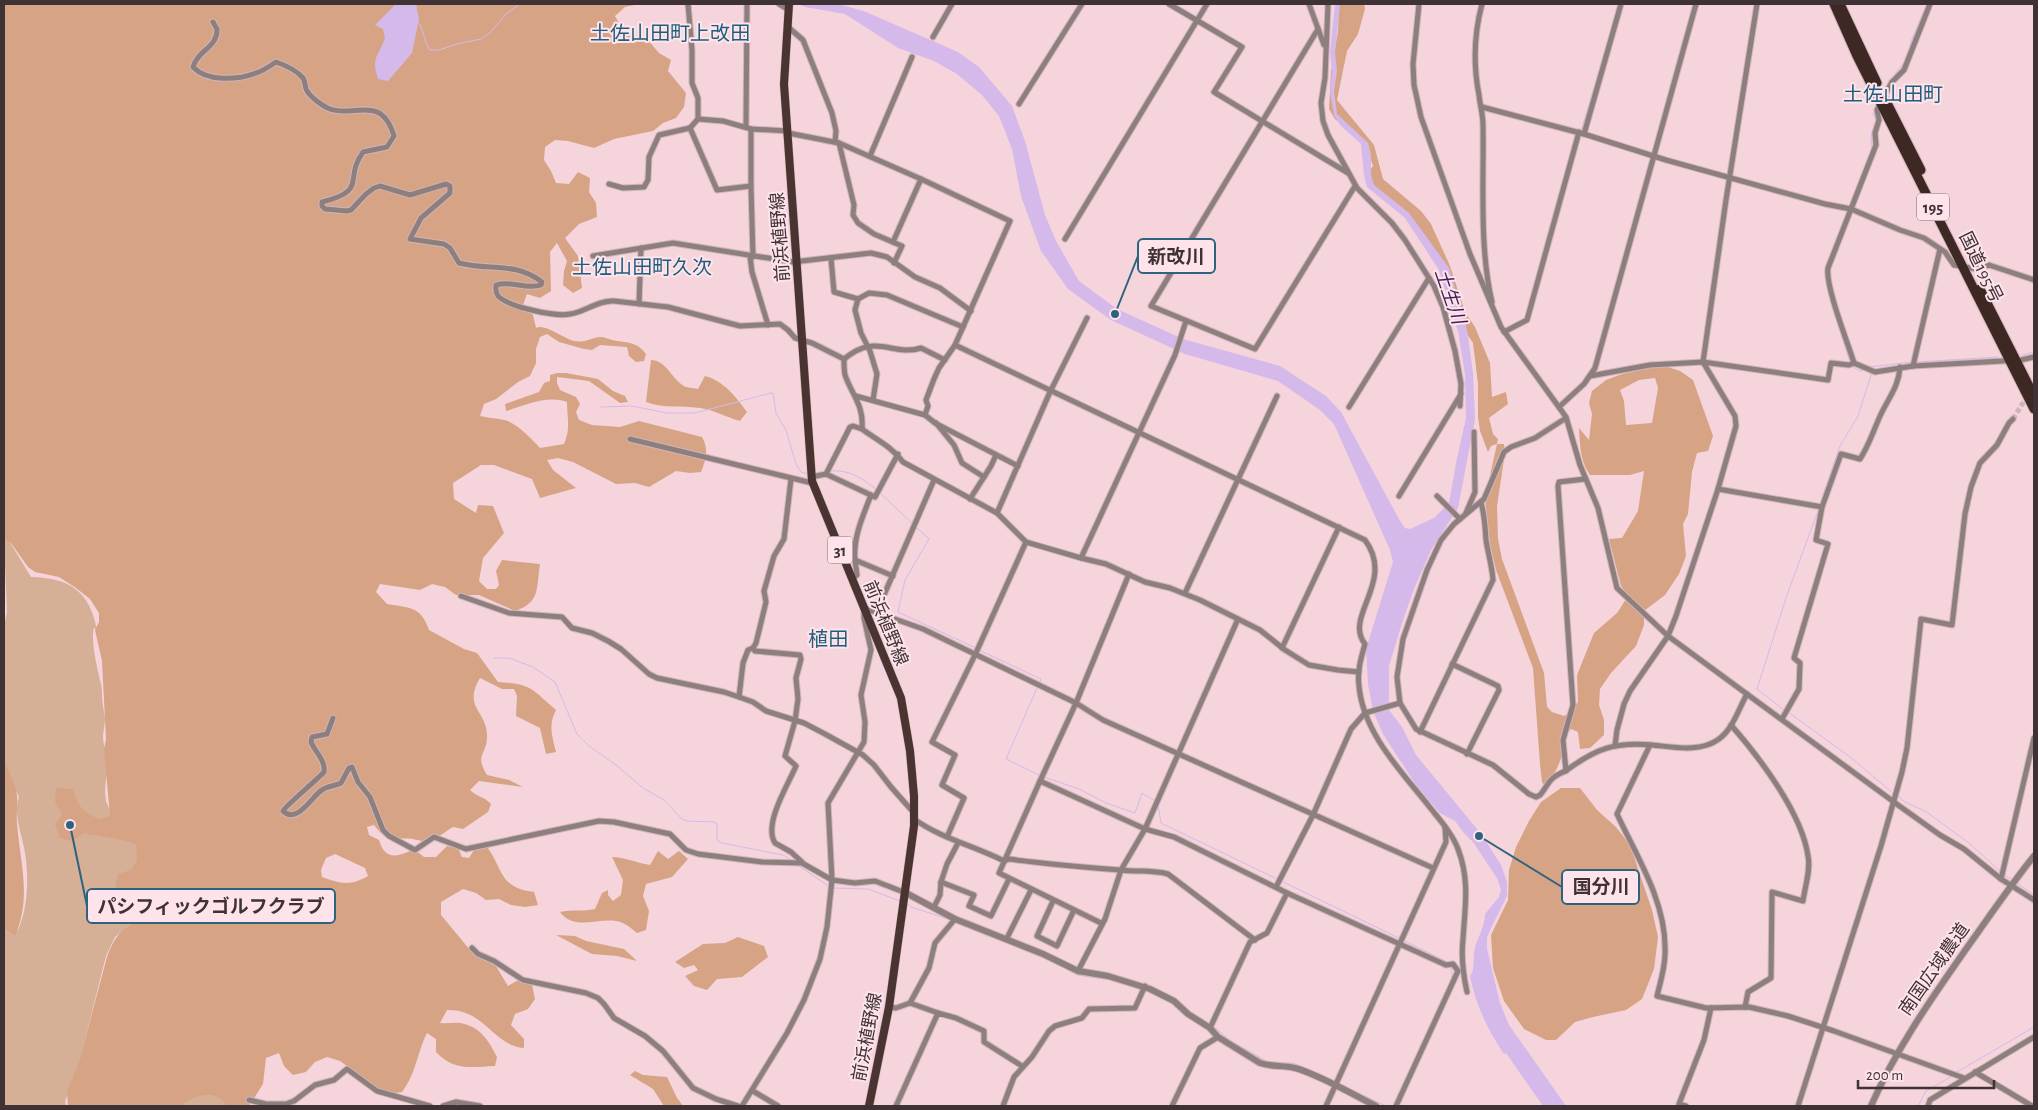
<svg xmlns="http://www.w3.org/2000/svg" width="2038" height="1110" viewBox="0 0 2038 1110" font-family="'Alegreya Sans','Noto Sans JP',sans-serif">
	<rect width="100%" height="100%" fill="#f5d4dc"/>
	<g fill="#d6af97">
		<path d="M8,539l23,38c39,1 58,14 66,52l-3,-1c-4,11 4,44 7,56 1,4 1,8 1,12 0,7 2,15 3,22 0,7 -2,13 -2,19 0,8 4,15 5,23 0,14 -5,27 -2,41 6,21 37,35 31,60 -2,10 -13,16 -21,22l-1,11 18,19v11l-18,13 -9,19 -31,123 -10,22 1,5h-62v-185l4,5 10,4c10,-22 11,-53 7,-77 -3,-20 -12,-36 -6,-56l-15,-30v-141l3,-14 -3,-71z"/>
		<polygon points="206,1092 217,1094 229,1106 179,1106 185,1099"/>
	</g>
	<g fill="#d6a485" fill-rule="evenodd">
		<path d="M4,4h635l-14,3 -10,9 7,12 12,7 13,4 12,14 12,7 -3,11 18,22 -2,14 -8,11 -13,5 -10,8 -39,8 -20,9 -26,-7 -13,-1 -10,7 -1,13 7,11 5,12 13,1 9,-12 12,6 -1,14 7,11 1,14 -18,7 -14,14 13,18 4,32 -9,5 -10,-8 1,-14 3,-10 -10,-18 -7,9 1,39 -11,7 -13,-4 -4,11 10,10 3,13c8,-5 27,10 38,13 14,2 17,-4 27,-4 3,0 7,2 11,3 14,3 25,1 34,14l-2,7 -8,1 -7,-6 -2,-9 -27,-2 -8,5 -8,-1 -25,-7 -12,-8 -7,3 -4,12v14l-6,13 -12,6 -22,17 -12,5 -4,12c8,2 23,3 28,5 12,6 23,17 32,27l24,-4c7,-16 3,-26 3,-42 -20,-7 -41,3 -61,9l-1,-7 34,-12 5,-9 6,-2v-6l7,-2h9l32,6 15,12 12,5 3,6 -8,1 -31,-22 -32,-4v6l3,7 16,7 4,7 -4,8 3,8 13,5 28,2 19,-6 63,16c7,12 4,23 -1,35l-11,1 -14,-2 -27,16 -14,-4 -19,1 -43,-22 -15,-4 -11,2 6,10 23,18 -36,10 -8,-19 -38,-14h-13l-28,18 1,16 22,14 2,-8 15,1 11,27 -21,25 -4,23 8,8h9l3,-4 -3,-14 6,-11 38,4c-4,24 1,38 -25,47l-36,-16h-23l-11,-8 -13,-3 -12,6 -40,-6 -4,8 11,12c23,4 34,2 42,26l35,19 13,4 21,29c35,2 33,7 58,28 -8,15 -4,26 0,42l-10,2 -6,-26 -24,-12 1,-20 -3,-7h-12l-22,-11c-18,30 8,33 7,59 0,18 -13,17 0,38l22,5 14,7 -44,-6 -9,9c7,7 15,7 21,14l-3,8 -25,17 -10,-2c-7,4 -13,10 -21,12 -7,3 -12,2 -19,0 -21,-3 -23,7 -39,-14l-7,2 2,8 10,5c6,21 19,17 35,9l10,8h12l11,-11 11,2 4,9 7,1 5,-8 9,-8c21,23 13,46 51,50l4,13 -13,2 -14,-2 -12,-6 -13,1 -10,-7 -13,-4 -22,13v13l29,35 24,13 14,23 12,-7 12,6 3,14 -7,10 -13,5 -4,11 13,14v9c-32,-3 -39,-39 -77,-38l-7,13c7,1 13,-1 20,0 20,3 29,18 37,34l-2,9c-25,1 -41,5 -59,-14v-13l-9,-6c-10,20 -11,41 -25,59l-13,2 -12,-6 -37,-27 -13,-4 -12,5 -9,10 -13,3 -9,-9 -5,-13 -13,5 -3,26 -14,22h-22c-11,-17 -28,-12 -43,-3v3h-116l-1,-14 12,-30 28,-105c7,-19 12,-25 28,-35 -5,-5 -8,-10 -11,-17 -8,-14 -11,-15 -6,-31l13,-4 6,-10 -1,-15c-12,-7 -37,-8 -52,-12l-12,8 -12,-3 -5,-13 7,-11 -7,-12 1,-14 17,1c6,18 9,23 27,30l10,-3 -6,-66 2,-11 -4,-78 -7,-31 4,-8v-9l-9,-14 -14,-11 -17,-11 -24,-5 -7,-5 -17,-24 -7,-4zM335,854l30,14 3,8c-17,10 -27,8 -46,1l-1,-7 5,-12z"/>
		<path d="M1339,4h25l1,5 -7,25 -11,17 -10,49 37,45 9,34 38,32 10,13 19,42 15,46 10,15 15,36 2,34 14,-5 2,12 -19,14 4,16 5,5 -1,5h7l1,9 -8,53 1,33 4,20 42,114 3,34 5,5 12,4 6,-4 8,-10 -1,-27 17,-42 23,-20 11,-17 -7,-10 -12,-47 13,-1 16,-27 6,-40 -14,4h-40c-10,-14 -10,-30 -11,-47l10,12 3,-26 -3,-11 3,-12 14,-11 16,-6 40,-9 18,6 13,9 20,56 -5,15 -11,2 -5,19 -4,42 -5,10 3,32 -7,18 -14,21 -21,16v14l-8,21 -25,27 -11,16 -1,16 5,15v15l-14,13 -10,1 -2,-17 -7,-3c-8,9 -7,15 -9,26 -4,13 -9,22 -17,32l-3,-5 -2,-18 -7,-96 -37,-98 -6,-26 -5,-46 12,-54 -6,2 -3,6 -8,-21 -2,-14v-33l-5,-41 -12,-18 -15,-54 -21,-35 -50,-49 -7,-14 5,-7 -6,-19 -32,-28 -6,-10 2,-37 7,-41zM1655,378l3,10 -6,35 -26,2 -2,-24 -4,-11 19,-10z"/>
		<path d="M651,360c16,0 21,21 35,27 3,1 9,1 12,2l7,-13c19,5 31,21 42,36l-7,9c-14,-4 -26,-11 -40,-13 -20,-3 -34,1 -54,-6z"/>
		<path d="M4,760c5,12 12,24 13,36 1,9 -1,18 0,27 3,40 15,74 -2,113l-11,-8z"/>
		<polygon points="1561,788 1580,788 1597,810 1616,827 1630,845 1652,910 1658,937 1654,969 1642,999 1626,1010 1593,1017 1575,1022 1556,1040 1546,1040 1524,1029 1504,1001 1493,968 1491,935 1508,900 1509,870 1516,847 1529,821 1541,802"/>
		<path d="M658,851l10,8 11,-8 9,8 -16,18 -26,7 -3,12 6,15 -3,19 -9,3c-6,-5 -13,-11 -21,-12 -19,-3 -42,10 -56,-9 11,-3 23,0 35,-3l7,-16 6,-3v5l5,6 8,-6 2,-15 -11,-23c12,0 25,6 38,8z"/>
		<polygon points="556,935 575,936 586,941 624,949 637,961 617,956 592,954"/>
		<polygon points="738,937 764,946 768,957 742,977 717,979 707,990 694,986 685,976 698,970 694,965 684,968 675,962 703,944 725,943"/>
		<polygon points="635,1071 643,1075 667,1077 677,1098 683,1106 664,1106 653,1089 630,1075"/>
	</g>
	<g fill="#d4b9ea">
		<path d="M396,4h20l3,15 -7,34 -24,28 -10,-2c-7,-23 0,-21 7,-41l-2,-9 -8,-4z"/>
		<path d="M799,4h40l27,8 92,40 21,15 33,39 13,35 20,74 11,26 23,40 38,28 66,30 97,27 46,30 15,16 59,109 5,7 5,1 24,-11 15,-15 7,-40 10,-45 -1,-44 -7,-43 -19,-61 -34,-52 -38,-31 -3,-12 -3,-31 -21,-19 -6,-10 -4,-23 2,-21 -2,-19 5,-48h5l-5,48 2,19 -3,21 3,22 31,29 3,12v20l3,10 35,28 40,55 18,62 6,43 2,46 -17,89 -27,42 -17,39 -11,31 -14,46v44l13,17 14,28 66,80 19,30 6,17v14l-15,30 -5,12v11l13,54 9,22 57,81h-23l-37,-53 -2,1c-17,-25 -28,-49 -34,-78 5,-6 3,-16 4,-24 2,-13 11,-24 11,-38l14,-17 2,-7 -4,-12 -24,-36 -9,-9 -9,-12 -15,-8 -24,-28 -33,-51 -10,-23 -5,-27 -2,-35 27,-87 -3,-12 -56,-126 -14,-14 -42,-29 -93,-27 -74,-34 -43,-31 -27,-38 -20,-55 -9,-47 -13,-33 -17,-21 -25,-21 -23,-13 -36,-13 -53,-34 -40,-7z"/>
	</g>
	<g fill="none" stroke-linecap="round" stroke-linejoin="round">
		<g stroke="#d4b9ea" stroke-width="1">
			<path d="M418,22c6,7 6,20 12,28h9l18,-6 24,-5 9,-6 16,-19 14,-10"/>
			<polyline points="1890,81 1905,61 1912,39 1927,4"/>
			<polyline points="1581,131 1595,85"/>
			<polyline points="1872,149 1871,136 1876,120 1873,113"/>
			<polyline points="1835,316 1850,362"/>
			<polyline points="2022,355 2034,352"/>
			<polyline points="1916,362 1998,357"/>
			<polyline points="1851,366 1860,371 1863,370"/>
			<polyline points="1869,367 1912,362"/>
			<polyline points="601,407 632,406 667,413 695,413 771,393 773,393 776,413 786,430 796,464 801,472 808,474"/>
			<path d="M829,471c21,-2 32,7 48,19"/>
			<polyline points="880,493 913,524"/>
			<polyline points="1820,504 1840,446 1858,416 1872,372"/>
			<polyline points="916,527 929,539 905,580 898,612 976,648"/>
			<polyline points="979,650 1041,679 1039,684"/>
			<polyline points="494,658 509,658 533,667 555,682 577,734 589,746 616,765 643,788 664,800 682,819 687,821 714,822 717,824 717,840 722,843 783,855 791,860"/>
			<polyline points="1037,688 1006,759 1041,776"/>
			<polyline points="1784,710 1757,689 1787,595 1819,508"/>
			<polyline points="1788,712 1850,757 1893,793"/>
			<polyline points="1044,777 1079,789 1106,803 1135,813 1142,793 1155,801"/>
			<polyline points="1897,795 1905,802 1925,811 1969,843 2001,872"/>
			<polyline points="1158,804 1161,823 1277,879"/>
			<polyline points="796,864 830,887"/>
			<polyline points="2004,875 2011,879"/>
			<polyline points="1281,881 1401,939"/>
			<polyline points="2017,883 2034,895"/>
			<polyline points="834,888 868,889 900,901"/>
			<polyline points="906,903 911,907 951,920"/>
			<polyline points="1405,941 1447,962"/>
			<polyline points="1061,966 1077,975 1112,980"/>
			<path d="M1438,1008c5,-12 19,-30 12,-42"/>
			<polyline points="1213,1027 1217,1029 1229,1040 1268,1062 1293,1063 1308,1069"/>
			<polyline points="1957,1072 2034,1027"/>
			<polyline points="1354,1091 1386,1106"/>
			<polyline points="1918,1106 1926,1091 1952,1076"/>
		</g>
		<polyline stroke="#d0b4bb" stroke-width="5" stroke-dasharray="5 2.5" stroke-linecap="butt" points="2013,419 2034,385"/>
		<defs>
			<g id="minor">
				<polyline points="688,4 692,50 692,83 698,98 698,119 690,128 717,190 751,186"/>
				<polyline points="779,4 789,10"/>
				<polyline points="1169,4 1242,47 1214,92 1348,173"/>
				<polyline points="1309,4 1324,45"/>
				<polyline points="1328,4 1325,78 1321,103 1323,121 1328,135 1357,188 1392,223 1405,240 1434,286 1443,307 1455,351 1461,384 1460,406"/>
				<polyline points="1419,4 1413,64 1414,85 1421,117 1470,254 1501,327 1566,417 1580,465 1598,508 1617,588 1668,636 1898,805 1940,835 1964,849 2001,879 2034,900"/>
				<path d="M1482,4c-8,30 -9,60 -3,91 1,10 4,20 4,30 1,56 -4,122 9,177"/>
				<path d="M1930,4l-26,66 -12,12 -15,28 2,10 -4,13 1,12 -48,123c-3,18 20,75 26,95l21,9 38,-6 108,-6 13,-3"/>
				<path d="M213,22l4,7c1,18 -20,22 -24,38 14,15 44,13 63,6 7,-2 14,-7 20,-11 9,3 21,9 27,16 2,3 2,7 3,11 3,7 16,17 24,20 23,9 51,-16 64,27l-7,11 -24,5c-20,28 6,38 -41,50v4l3,3 22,2 4,-1 15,-16 8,-6 6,-2 30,9 36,-11 4,2v7l-29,25 -11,21 34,5 6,4 9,15c31,8 55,-2 83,19l-1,3c-15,5 -30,-5 -45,0 0,4 -1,7 2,11 11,11 57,21 72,18 15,-2 28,-14 44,-13l54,6 72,19 40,-2 8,6 7,8 17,5 32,16c0,5 0,11 1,16 7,20 19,30 17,54l-9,-3 -3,1 -24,47 -15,3"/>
				<polyline points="788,27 803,40 832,113 836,131 835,142"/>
				<polyline points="1318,29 1151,306 1255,349 1355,186"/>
				<polyline points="933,37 952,4"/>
				<polyline points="1019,104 1082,4"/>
				<polyline points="1482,107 1584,134 1666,160 1825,204 1851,209 1900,230 1924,238 1945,252 1954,265 1977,269 1989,265 2034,280"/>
				<polyline points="698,119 723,121 751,129 788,131"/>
				<polyline points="746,127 747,4"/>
				<polyline points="751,129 751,186 753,257"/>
				<polyline points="788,133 839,143 921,179 1010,221 955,345 939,368 934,379 926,400 928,406 925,415"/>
				<polyline points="1584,134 1621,4"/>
				<polyline points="839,143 854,205 853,215 858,223 874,234 902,246 894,263"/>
				<polyline points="870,156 912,57"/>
				<polyline points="609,184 623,188 644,187 648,180 649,157 659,135 690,128"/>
				<polyline points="1065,239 1207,4"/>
				<polyline points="893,242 921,179"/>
				<polyline points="593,256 673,243 793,262 871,253 887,257 915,277 940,288 971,311"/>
				<polyline points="750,256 752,272 768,325"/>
				<polyline points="831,258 834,292 858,299 855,310 861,333 870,351 877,374 873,400"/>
				<polyline points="858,299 869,293 887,295 963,327"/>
				<polyline points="639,304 641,248"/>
				<polyline points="1087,318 1050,392 997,513 1026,542 1081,558 1175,355 1186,321"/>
				<polyline points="1504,332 1527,320 1579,132"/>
				<path d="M955,345l410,195c31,42 -22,76 0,104 -4,14 -8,27 -6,42 4,46 41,84 69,119 11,14 24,28 30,44 12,31 7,58 5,90 -2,18 0,35 4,53"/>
				<path d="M844,359c32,-27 48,-2 77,-11l24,12"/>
				<polyline points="1913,366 1940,249"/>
				<polyline points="1590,376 1650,365 1703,362 1828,380 1831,363 1849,365 1854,363"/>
				<polyline points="856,396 925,415 935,423 1018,466"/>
				<polyline points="1349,407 1429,278"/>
				<polyline points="1559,407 1584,384 1595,368 1696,4"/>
				<path d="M1566,418l-31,20 -24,9 -7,5 -20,47 -30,25 -13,16 -14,30 -24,69 -6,38 3,26 16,26 77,36 36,29 7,3 4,-2c4,-4 7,-11 11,-15 4,-5 11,-7 16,-10 30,-22 48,-28 85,-25 22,2 48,8 67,-6 14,-10 20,-31 28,-45"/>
				<polyline points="936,423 954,445 962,463 984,477"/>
				<path d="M862,429c15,11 30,18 41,33l94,51"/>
				<polyline points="630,439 812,483"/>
				<polyline points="826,474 875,497 898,454"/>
				<polyline points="1718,489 1822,507"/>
				<polyline points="1399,496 1461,394"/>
				<polyline points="1437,496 1460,519"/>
				<polyline points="970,499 991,466 996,455"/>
				<polyline points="1466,513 1475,492 1474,432"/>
				<polyline points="1081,558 1106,564 1145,582 1170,588 1200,600 1260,630 1285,650 1309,665 1338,670 1359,672"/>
				<path d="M855,560c-2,-23 8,-44 16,-65"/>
				<polyline points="852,579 857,575 855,560 893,576"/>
				<polyline points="1185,593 1277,396"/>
				<polyline points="461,596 509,613 562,617 572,628 592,633 608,641 621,649 649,674 657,678 724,692 739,697 753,702 766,711 804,723 825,734 863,755 874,765 891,787 914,813"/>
				<polyline points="877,611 934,480"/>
				<path d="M753,648l2,3 45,4 1,4 -5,19 2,21 -3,22 -10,35 11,10c-8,19 -33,58 -21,77l16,9 11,10"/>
				<polyline points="1282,648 1339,527"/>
				<polyline points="1452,664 1498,686 1499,690 1467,754"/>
				<polyline points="739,697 743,663 748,650 753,648 756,643 766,602 764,591 774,556 784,539 791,479"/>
				<path d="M333,718l-6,16 -15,3 -1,5c4,10 15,19 13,30 -7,8 -39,34 -41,39 14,14 29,-15 39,-21 5,-4 13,-4 19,-7l8,-15 3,-1 6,15 12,15 13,33 6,6 26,14 19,-13 32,12 133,-28 15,1 56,12 16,16 12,4 64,8 40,1 30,17 23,3 20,-2 31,12"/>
				<path d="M1782,719l17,-30 1,-26 -6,-5 34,-114 -12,-4 6,-33 19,-53 19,5c10,-15 14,-31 22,-47 8,-16 17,-27 18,-45"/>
				<path d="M1731,725c28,32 71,88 77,131 3,14 -3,30 -5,45l-31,-9 -1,86 -23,14 -3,15"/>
				<path d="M1420,732l73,-152c-1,-14 -5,-27 -7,-40 -1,-13 -1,-24 -5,-37"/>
				<path d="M1650,745l-33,69c19,41 48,86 48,133 1,16 -4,33 -8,49l49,12 43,-1 39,9 46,15 130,47"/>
				<polyline points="1615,746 1617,730 1624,704 1630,691 1668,636 1676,616 1718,489 1736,426 1735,416 1703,362 1726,200 1757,4"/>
				<polyline points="1566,771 1563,740 1573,705 1558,486 1559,482 1585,479"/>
				<polyline points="1040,781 1076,703 1129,574"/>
				<path d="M914,819c28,20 61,27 90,42l5,-2c37,5 75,8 112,11 16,2 32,0 47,4l87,66"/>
				<polyline points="947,837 964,798 942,785 955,755 932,742 975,655 1026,542"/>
				<polyline points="2001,879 2034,738"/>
				<polyline points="941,882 947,864 958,843"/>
				<polyline points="1276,887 1313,815 1351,729 1365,713 1400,703"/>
				<polyline points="1053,901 1037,936 1057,946 1074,910"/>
				<polyline points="934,907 940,895 941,882 974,895 969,906 991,916 1009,879"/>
				<polyline points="1101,923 999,873 1040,781 1145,829 1174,837 1287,893 1446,965 1453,964 1458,971 1396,1106"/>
				<polyline points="1007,938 1031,890"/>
				<polyline points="472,948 478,954 494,961 523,980 586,993 598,998 604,1004 614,1018 645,1036 663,1051 693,1088 716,1099 738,1106"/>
				<polyline points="1078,971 1105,919 1121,870 1145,829 1238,619"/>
				<polyline points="910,1003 929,968 935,943 955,919"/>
				<polyline points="889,1007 896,1008 910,1003 938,1013"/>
				<polyline points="1210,1028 1250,942 1267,933 1287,893"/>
				<polyline points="1975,1072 2032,1106"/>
				<polyline points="753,1091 778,1106"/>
				<polyline points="249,1100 266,1104 286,1104 294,1101 315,1085 334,1080 347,1069 377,1091 430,1106"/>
				<polyline points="443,1106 456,1102 480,1106"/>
				<polyline points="742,1106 787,1033 804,1000 820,959 827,927 832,880 828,803 864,742 865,722 861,695 871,650 864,618 864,608 923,629 1076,703 1103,720 1433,868"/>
				<polyline points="896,1106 938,1013 956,1018 984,1031 984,1042 1022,1066"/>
				<polyline points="1003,1106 1014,1077 1032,1057 1049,1031 1055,1026 1082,1018 1089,1009 1135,1008 1145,986"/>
				<polyline points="1172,1106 1200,1048 1218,1037"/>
				<polyline points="1326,1106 1446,842 1445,827"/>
				<polyline points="1686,1106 1679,1104 1704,1040 1711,1008"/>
				<polyline points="1798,1106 1881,846 1902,772 1907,748 1921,619 1952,625 1965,514 1971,487 1980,463 1997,445 2009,423 2013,419"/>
				<polyline points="1928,1106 1930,1100 2034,1037"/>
			</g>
			<g id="tertiary">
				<path d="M906,893l49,26 88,35 35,17 30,5 42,13 24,12 14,13 22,14 8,9 42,26c12,4 23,2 35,5 25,7 57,26 81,38"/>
				<path d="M1871,1106c24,-55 58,-104 93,-154 23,-32 45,-65 70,-96"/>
			</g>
			<polyline id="primary" points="789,4 784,84 812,481 901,698 910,751 914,796 914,826 889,1007 869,1106"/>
			<g id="trunk">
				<polyline points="1834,4 1857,56 2034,409"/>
				<polyline points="1840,4 1877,83"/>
				<polyline points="1885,99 1921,170"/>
				<polyline points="1980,289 2034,396"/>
			</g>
		</defs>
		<use href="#minor" stroke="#d0b4bb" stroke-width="7"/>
		<use href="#tertiary" stroke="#d0b4bb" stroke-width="8"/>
		<use href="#primary" stroke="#d0b4bb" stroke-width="9"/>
		<use href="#trunk" stroke="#d0b4bb" stroke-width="11"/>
		<use href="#minor" stroke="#8d7f7d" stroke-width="5"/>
		<use href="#tertiary" stroke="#8d7f7d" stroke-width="6"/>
		<use href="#primary" stroke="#4a3431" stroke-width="8"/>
		<use href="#trunk" stroke="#3e2824" stroke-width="9"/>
	</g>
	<g text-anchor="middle" stroke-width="4" stroke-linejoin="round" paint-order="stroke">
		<g fill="#fee4ea" stroke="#78676b" stroke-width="1">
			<rect x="1917" y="193.5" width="32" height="27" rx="4"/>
			<rect x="827.5" y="536.5" width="25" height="27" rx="4"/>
		</g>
		<g font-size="16" font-weight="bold" fill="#3e3235">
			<text x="1933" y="213">195</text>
			<text x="840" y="556">31</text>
		</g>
		<g font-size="18" fill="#3e3235" stroke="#fee4ea">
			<text transform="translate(780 237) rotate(-94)" y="6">前浜植野線</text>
			<text transform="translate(1981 267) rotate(64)" y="6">国道195号</text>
			<text transform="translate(886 623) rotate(68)" y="6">前浜植野線</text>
			<text transform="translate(1934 969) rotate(-55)" y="6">南国広域農道</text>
			<text transform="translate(867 1037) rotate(-79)" y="6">前浜植野線</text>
		</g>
		<g font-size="19" font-style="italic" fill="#411e57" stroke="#fee4ea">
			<text transform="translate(1451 296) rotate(71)" y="7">土生川</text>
		</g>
		<g font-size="20" fill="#1d5e7c" stroke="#fee4ea">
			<text x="670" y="40">土佐山田町上改田</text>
			<text x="1893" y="101">土佐山田町</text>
			<text x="642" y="274">土佐山田町久次</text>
			<text x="828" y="646">植田</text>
		</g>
	</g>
	<path fill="none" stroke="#2d637e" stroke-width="2" d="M1115 314L1138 256M1479 836L1562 887M70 825L87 906"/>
	<g fill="#2d637e" stroke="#fee4ea" stroke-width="2">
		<circle cx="1115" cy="314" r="5"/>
		<circle cx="1479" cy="836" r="5"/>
		<circle cx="70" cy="825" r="5"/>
	</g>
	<g fill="#fee4ea" stroke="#2d637e" stroke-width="2">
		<rect x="1138" y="239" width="77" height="34" rx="5"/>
		<rect x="1562" y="870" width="77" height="34" rx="5"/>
		<rect x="87" y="889" width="248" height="34" rx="5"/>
	</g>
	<g font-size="19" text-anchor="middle" font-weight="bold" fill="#3e3235">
		<text x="1176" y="263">新改川</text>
		<text x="1601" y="893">国分川</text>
		<text x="211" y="913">パシフィックゴルフクラブ</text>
	</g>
	<rect width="2038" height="1110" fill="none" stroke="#3e3235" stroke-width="10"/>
	<path d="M1858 1080v8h136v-8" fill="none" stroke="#3e3235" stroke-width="2.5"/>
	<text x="1866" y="1080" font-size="15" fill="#3e3235" stroke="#fee4ea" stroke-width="4" paint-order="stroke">200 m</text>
</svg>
